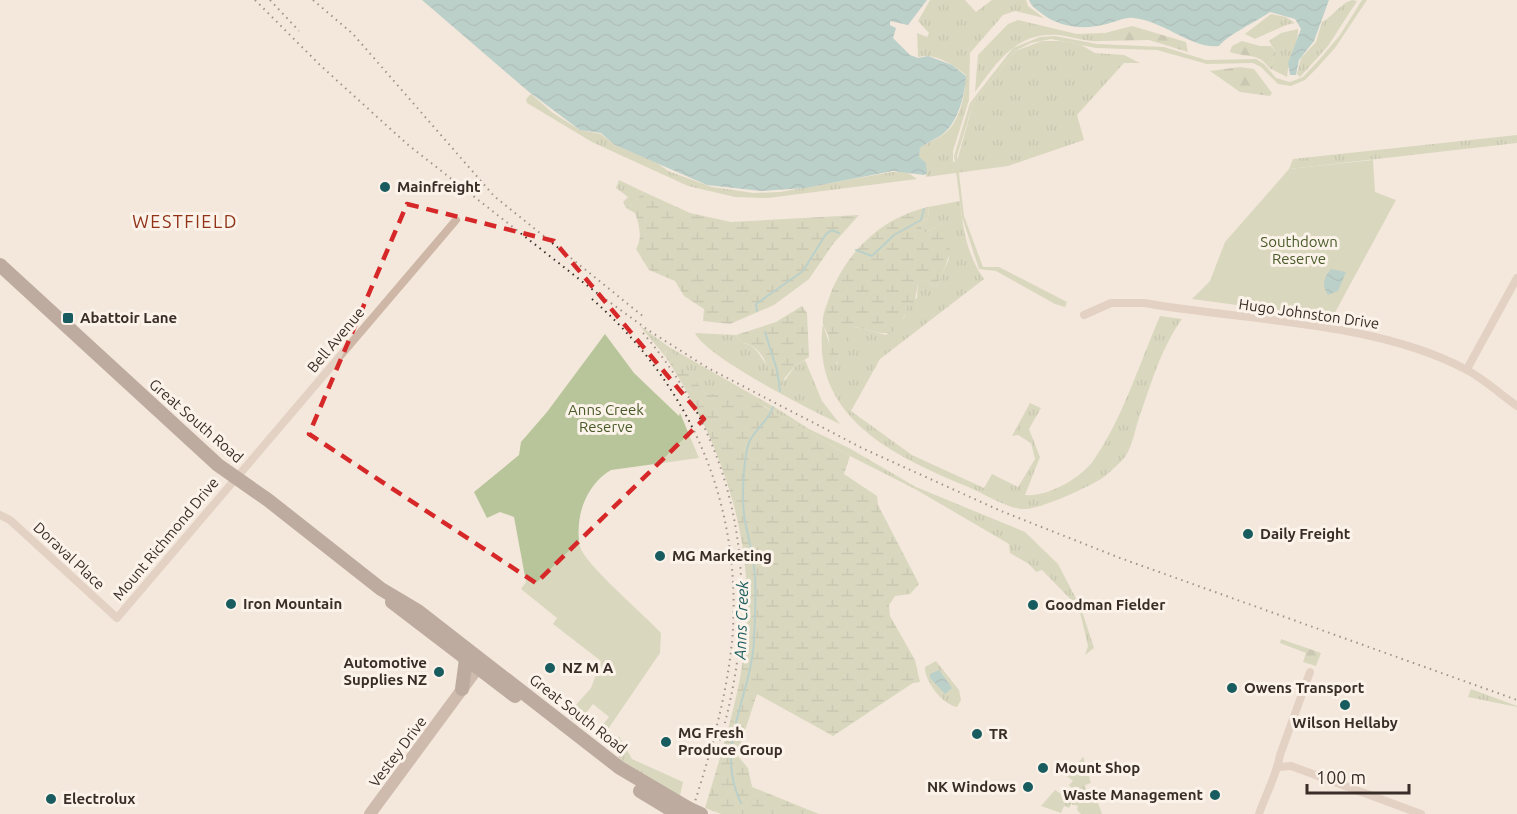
<svg xmlns="http://www.w3.org/2000/svg" width="1517" height="814" viewBox="0 0 1517 814" font-family="Ubuntu,sans-serif">
	<defs>
		<pattern id="grass-tufts" width="24" height="20" patternUnits="userSpaceOnUse" patternTransform="scale(1.5)"><rect width="24" height="20" fill="#b8c59a"/><path d="M3 7l-1-3M5 7V3M7 7l1-3M15 17l-1-3M17 17v-4M19 17l1-3" fill="none" stroke="#97a07e"/></pattern>
		<pattern id="forest-firs" width="22" height="20" patternUnits="userSpaceOnUse" patternTransform="scale(1.5)"><rect width="22" height="20" fill="#b8c59a"/><path d="M5 1l3.5 6h-7zM16 11l3.5 6h-7z" fill="#97a07e"/></pattern>
		<pattern id="wetland-marsh" width="20" height="14" patternUnits="userSpaceOnUse" patternTransform="scale(1.5)"><rect width="20" height="14" fill="#b8c59a"/><path d="M1 5h8M5 5V1M11 12h8M15 12V8" fill="none" stroke="#97a07e"/></pattern>
		<pattern id="water-waves" width="16" height="10" patternUnits="userSpaceOnUse" patternTransform="scale(1.5)"><rect width="16" height="10" fill="#78b3b4"/><path d="M0 5q4-4 8 0t8 0" fill="none" stroke="#639292"/></pattern>
	</defs>
	<rect width="100%" height="100%" fill="#f4e8dc"/>
	<g fill="url(#grass-tufts)">
		<path d="M930,0h35l11,12 16,-12h34l2,6 16,12 -29,-7 -12,4 -33,38 -1,47 -16,51v11l4,-1 16,-57 42,-53 27,-10h18l21,4 14,8 29,2 16,8h-16l-47,52 7,25 -76,26 -82,11v-4l-8,-16 2,-9c7,-5 14,-8 21,-12 19,-11 24,-41 25,-61 -13,-10 -31,-23 -48,-18l-1,-24 10,4 2,-4 -11,-12z"/>
		<path d="M1352,0l5,1 -29,45 -28,31 -3,-3 4,-16 15,-16 6,-20c12,-6 17,-18 30,-22z"/>
		<polygon points="1271,14 1286,17 1295,23 1286,25 1255,39 1245,34"/>
		<path d="M1018,20l59,14 28,-1 -4,8c-14,1 -28,-4 -42,-6 -42,-4 -62,27 -84,57l3,-37 30,-31z"/>
		<path d="M1298,29c1,17 -10,31 -11,48l-18,-9 7,-15 -7,-12 12,-8z"/>
		<polygon points="531,94 553,113 580,130 601,134 615,145 657,163 668,171 712,187 754,193 780,192 892,172 907,172 917,179 768,198 735,197 688,186 592,142 527,103 526,99"/>
		<polygon points="1517,135 1517,143 1289,169 1293,159"/>
		<polygon points="619,180 644,192 626,208 623,202 628,197 616,188"/>
		<path d="M960,201c3,28 7,54 24,78l-104,80 -29,52 61,44 72,33 8,-14 26,13 17,-28 -4,-16 -13,-8 -6,1 18,-33 11,5 -12,21 11,28 -15,38c22,2 55,-16 68,-34 29,-41 47,-99 67,-145l22,3c-21,29 -31,65 -43,99 -4,12 -7,29 -14,39 -6,7 -17,17 -24,22 -15,9 -63,32 -80,30 -17,-2 -38,-16 -55,-23 -72,-30 -156,-69 -143,-162l13,41 3,-7 -4,-19 21,-12 30,8 18,-17 3,-13 10,-7 1,-16 7,-1 11,6 13,-28 -9,-34 -16,8 -4,-9 9,-7 -1,-10z"/>
		<polygon points="639,325 669,347 776,408 809,429 849,448 916,487 1025,532 1058,564 1081,608 1094,648 1085,655 1088,646 1079,608 1042,570 1036,572 1029,564 1010,553 1009,544 915,489 850,456 764,406 705,393 666,350 665,356"/>
		<path d="M695,333l41,2 4,8c17,0 18,13 29,24 5,5 11,9 16,13l11,-15 9,-5 17,41 18,23c-29,-14 -133,-66 -145,-91z"/>
		<path d="M936,661l23,29 2,10 -4,7c-14,-2 -33,-26 -32,-40z"/>
		<polygon points="1471,689 1517,706 1517,707 1468,697"/>
		<polygon points="619,736 632,759 683,782 680,796 630,768 620,759 614,747"/>
		<polygon points="1083,757 1091,783 1085,785 1086,790 1082,792 1084,798 1089,797 1091,802 1097,800 1102,814 1081,814 1077,810 1078,806 1071,804 1069,808 1064,806 1061,813 1041,806 1055,790 1061,794 1064,791 1069,794 1073,789 1069,785 1073,781 1067,776"/>
	</g>
	<g fill="url(#forest-firs)">
		<polygon points="1132,26 1186,42 1188,52 1149,40 1101,41 1105,33"/>
		<path d="M1242,41l18,5h11l5,7 -7,15c-10,-16 -23,-10 -39,-16l2,-6z"/>
		<polygon points="1240,67 1254,69 1272,93 1270,96 1240,92 1210,71"/>
		<polygon points="1281,639 1321,653 1316,666 1303,662 1306,653 1280,643"/>
	</g>
	<g fill="url(#wetland-marsh)">
		<path d="M644,192l46,21 41,9 128,-7 -26,29 -24,35 -35,26 -44,19 -27,-3 1,-12 -20,-13 -9,-15 -26,-11 -13,-21c7,-11 3,-25 -1,-36l-9,-5z"/>
		<path d="M928,207l1,10 -9,7 4,9 16,-8 9,7c4,22 -4,35 -13,55l-11,-6 -7,2 -4,22 -7,1c-8,35 -21,29 -51,21l-4,3 1,12 -18,-2 12,9 -14,18c-6,-9 -2,-21 -5,-32 -1,-4 -5,-8 -5,-12 -1,-7 3,-16 5,-22 15,-46 52,-83 100,-94z"/>
		<path d="M802,306l5,7 2,44 -13,8 -21,24c-5,-18 -13,-47 -35,-46l-4,-8 40,-13z"/>
		<path d="M667,349l17,12 2,8 19,24 14,2 8,-6c43,18 82,44 123,67l-6,18 33,22 1,9 41,79 -9,10 -15,2 -6,9 1,11 25,44 5,22 -7,1 -80,53 -76,-42 -20,61 11,13 4,19 67,27h-98l-16,-6c15,-51 32,-102 39,-155 14,-108 -21,-209 -79,-297z"/>
	</g>
	<g fill="#b8c59a">
		<polygon points="1362,0 1367,0 1335,48 1316,69 1305,80 1291,86 1278,84 1261,67 1253,63 1207,64 1157,50 1096,48 1051,39 1031,43 1015,51 973,104 957,156 964,216 983,267 999,267 1067,302 1065,307 1055,304 996,271 979,269 962,217 954,156 970,103 1013,48 1040,37 1055,36 1097,44 1164,47 1206,60 1256,59 1264,64 1276,78 1290,82 1303,77 1319,60 1340,35"/>
		<polygon points="1373,160 1375,192 1396,200 1332,318 1192,299 1210,281 1225,242 1289,169"/>
		<path d="M605,334l29,39 45,43 1,-3 19,45 -88,12c-14,8 -22,20 -28,35 -4,11 -6,28 -3,41 3,17 66,70 81,87l-1,20 -54,79h-4l-1,-5 8,-10 -16,-13 -16,20 -10,-9 24,-27 10,-27 -48,-37 4,-6 -36,-29 5,-7 -12,-65 -14,-5 -13,6 -13,-26 45,-37 2,-13 26,-30z"/>
	</g>
	<g fill="url(#water-waves)">
		<path d="M422,0h505l-19,25 -18,-4v4l6,3 -3,10 17,17 8,3 10,-2 24,9 14,11c-1,18 -8,49 -26,60 -7,4 -13,7 -20,12l-1,9 7,6 1,10 -3,2 -31,-4 -88,17 -44,3 -54,-6 -92,-40 -14,-12 -21,-3 -51,-38z"/>
		<path d="M1029,0h300l-15,41 -15,19 -3,15h-6l-2,-12 13,-34 -6,-10 -25,-7c-14,10 -41,22 -51,34 -25,4 -57,-26 -86,-28 -8,-1 -18,4 -26,6 -23,6 -47,4 -66,-11 -5,-4 -10,-7 -12,-13z"/>
		<path d="M1331,269l15,3 -8,19 -10,4c-7,-10 -4,-18 3,-26z"/>
		<polygon points="939,670 952,688 945,694 930,678 930,674"/>
	</g>
	<g fill="none" stroke-linecap="round" stroke-linejoin="round">
		<g stroke="#78b3b4" stroke-width="2">
			<polyline points="856,250 872,256 894,235 921,220 924,209"/>
			<polyline points="757,311 756,304 803,271 826,234 832,230 839,233"/>
			<polyline points="765,332 777,370 780,391"/>
			<path d="M741,803c-28,-57 11,-107 13,-164 1,-19 2,-45 1,-64 -2,-16 -5,-32 -9,-49 -5,-20 -3,-56 1,-77 3,-17 21,-26 26,-42"/>
		</g>
		<g stroke="#ceb7a6" stroke-width="8">
			<path d="M1084,315l27,-12h33c102,18 231,18 321,66 18,9 35,25 52,37"/>
			<polyline points="1467,369 1517,278"/>
			<polyline points="0,515 10,520 117,618 456,220"/>
			<polyline points="1279,767 1291,766 1421,814"/>
			<path d="M1259,814c7,-20 18,-40 21,-59l30,-83"/>
		</g>
		<polyline stroke="#a28677" stroke-width="12" points="370,814 483,661"/>
		<g stroke="#7d6358" stroke-width="14">
			<polyline points="0,265 218,465 268,500 381,589 418,611 620,768 688,808"/>
			<polyline points="392,602 515,696"/>
			<polyline points="462,689 466,659"/>
			<polyline points="640,791 678,814"/>
		</g>
		<g stroke="#392d28" stroke-width="2" stroke-dasharray="1.5 4.5" stroke-linecap="butt">
			<polyline points="255,0 321,66 407,144 593,290 648,330 708,368 864,449 1001,511 1120,558 1517,700"/>
			<polyline points="270,0 299,31"/>
			<polyline points="313,0 353,34 494,196 644,317"/>
			<path d="M592,299c97,85 148,200 141,330 -4,62 -23,126 -42,185"/>
			<path d="M643,333c102,119 120,264 76,411"/>
		</g>
		<polyline stroke="#7d6358" stroke-width="14" points="688,808 701,814"/>
	</g>
	<path d="M0 0H1517V814H0ZM407,204l147,37 150,178 -168,164 -227,-149z" fill="#f4e8dc" fill-opacity=".55" fill-rule="evenodd"/>
	<path fill="none" stroke="#d62828" stroke-width="4.5" stroke-dasharray="12 8" stroke-linejoin="round" d="M407,204l147,37 150,178 -168,164 -227,-149z"/>
	<g fill="#195c5f" stroke="#fbf2e9" stroke-width="2">
		<circle cx="385" cy="187" r="6"/>
		<rect x="62" y="312" width="12" height="12" rx="3"/>
		<circle cx="1248" cy="534" r="6"/>
		<circle cx="660" cy="556" r="6"/>
		<circle cx="231" cy="604" r="6"/>
		<circle cx="1033" cy="605" r="6"/>
		<circle cx="550" cy="668" r="6"/>
		<circle cx="439" cy="672" r="6"/>
		<circle cx="1232" cy="688" r="6"/>
		<circle cx="1345" cy="705" r="6"/>
		<circle cx="977" cy="734" r="6"/>
		<circle cx="666" cy="742" r="6"/>
		<circle cx="1043" cy="768" r="6"/>
		<circle cx="1028" cy="787" r="6"/>
		<circle cx="1215" cy="795" r="6"/>
		<circle cx="51" cy="799" r="6"/>
	</g>
	<g text-anchor="middle" stroke-width="6" stroke-linejoin="round" paint-order="stroke">
		<g font-size="15" font-weight="bold" fill="#392d28" stroke="#fbf2e9" text-anchor="start">
			<text x="397" y="192">Mainfreight</text>
			<text x="80" y="323">Abattoir Lane</text>
			<text x="1260" y="539">Daily Freight</text>
			<text x="672" y="561">MG Marketing</text>
			<text x="243" y="609">Iron Mountain</text>
			<text x="1045" y="610">Goodman Fielder</text>
			<text x="427" y="668" text-anchor="end">Automotive<tspan x="427" dy="17">Supplies NZ</tspan></text>
			<text x="562" y="673">NZ M A</text>
			<text x="1244" y="693">Owens Transport</text>
			<text x="1345" y="728" text-anchor="middle">Wilson Hellaby</text>
			<text x="678" y="738">MG Fresh<tspan x="678" dy="17">Produce Group</tspan></text>
			<text x="989" y="739">TR</text>
			<text x="1055" y="773">Mount Shop</text>
			<text x="1016" y="792" text-anchor="end">NK Windows</text>
			<text x="1203" y="800" text-anchor="end">Waste Management</text>
			<text x="63" y="804">Electrolux</text>
		</g>
		<g font-size="15" fill="#495a29" stroke="#fbf2e9">
			<text x="1299" y="247">Southdown<tspan x="1299" dy="17">Reserve</tspan></text>
			<text x="606" y="415">Anns Creek<tspan x="606" dy="17">Reserve</tspan></text>
		</g>
		<g font-size="15" fill="#392d28" stroke="#fbf2e9">
			<text transform="translate(1309 314) rotate(8)" y="5">Hugo Johnston Drive</text>
			<text transform="translate(336 340) rotate(-50)" y="5">Bell Avenue</text>
			<text transform="translate(196 421) rotate(41)" y="5">Great South Road</text>
			<text transform="translate(166 539) rotate(-50)" y="5">Mount Richmond Drive</text>
			<text transform="translate(69 556) rotate(43)" y="5">Doraval Place</text>
			<text transform="translate(578 714) rotate(38)" y="5">Great South Road</text>
			<text transform="translate(398 752) rotate(-53)" y="5">Vestey Drive</text>
		</g>
		<g font-size="16" font-style="italic" fill="#195c5f" stroke="#fbf2e9">
			<text transform="translate(741 620) rotate(-88)" y="6">Anns Creek</text>
		</g>
		<g font-size="18" letter-spacing="1.5" fill="#903319" stroke="#fbf2e9">
			<text x="185" y="228">WESTFIELD</text>
		</g>
	</g>
	<path d="M1307 784v9h102v-9" fill="none" stroke="#392d28" stroke-width="3"/>
	<text x="1316" y="784" font-size="18" fill="#392d28" stroke="#fbf2e9" stroke-width="4.5" paint-order="stroke">100 m</text>
</svg>
